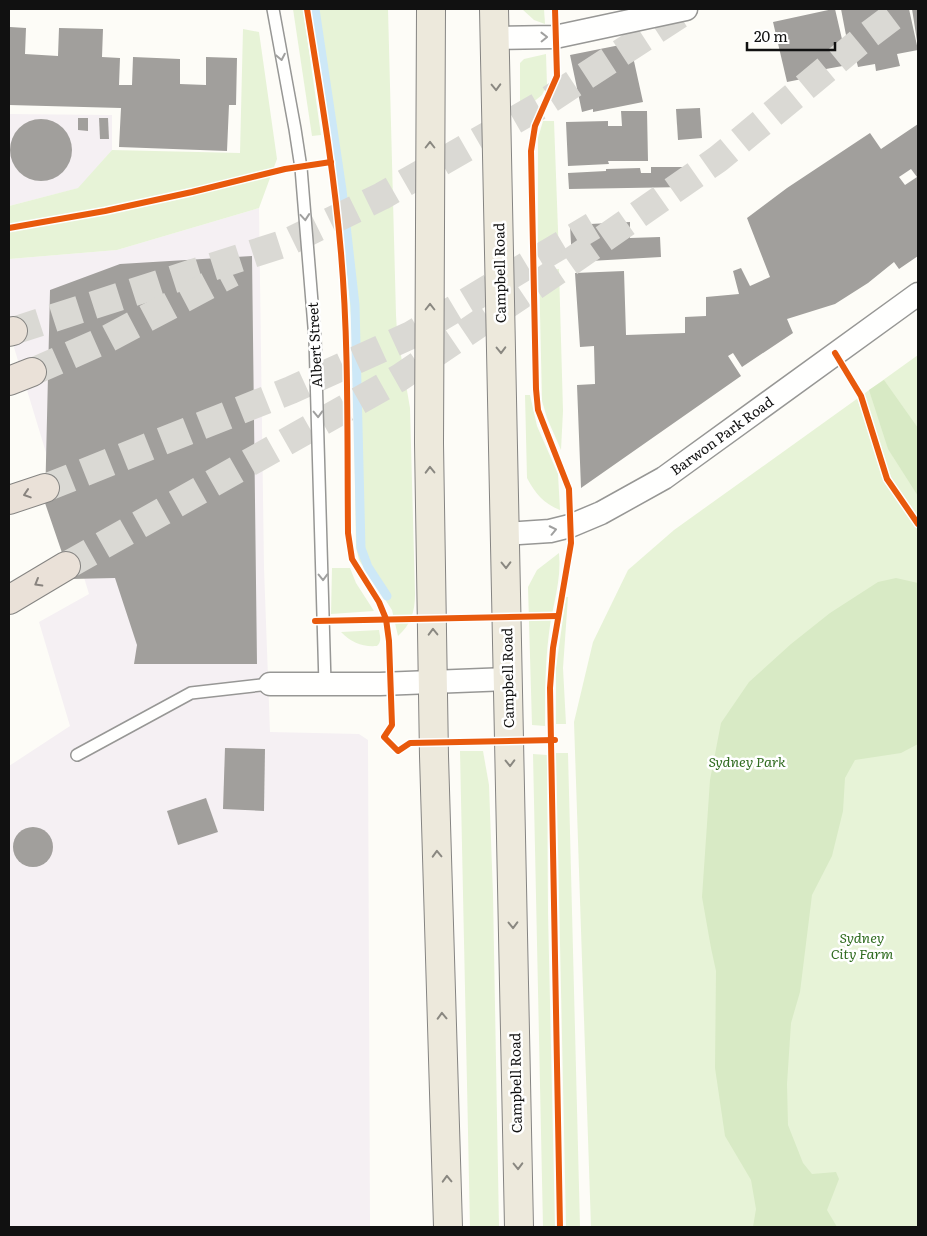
<svg xmlns="http://www.w3.org/2000/svg" width="927" height="1236" viewBox="0 0 927 1236" font-family="Literata,serif">
	<rect width="100%" height="100%" fill="#fdfcf7"/>
	<g fill="#f5f0f3">
		<polygon points="9,114 112,115 112,150 79,188 9,206"/>
		<polygon points="259,208 264,568 270,732 359,734 368,740 370,1227 9,1227 9,766 70,726 39,622 89,594 9,331 9,259 117,250"/>
	</g>
	<g fill="#e7f3d7">
		<polygon points="293,9 303,9 321,135 312,136"/>
		<path d="M311,9h77l8,306 1,17 13,76 5,186c0,18 -4,30 -17,42l-6,-26 -33,-50 -3,-13 -3,-203 -4,-53 -5,-55z"/>
		<polygon points="522,9 544,9 545,24 534,20"/>
		<polygon points="243,29 259,32 277,159 259,208 117,250 9,259 9,206 78,188 112,150 240,153"/>
		<polygon points="546,54 547,85 542,95 526,108 520,106 520,63 524,59"/>
		<polygon points="543,121 554,121 559,257 538,257 538,138"/>
		<polygon points="539,269 559,269 563,411 561,450 547,418 542,401"/>
		<polygon points="918,355 918,1227 591,1227 574,722 593,642 628,570 674,530"/>
		<path d="M525,395h5l7,31 21,48 2,36c-16,-6 -25,-17 -33,-32z"/>
		<path d="M559,553c3,27 -7,54 -10,80 -4,31 -4,62 -4,93l-13,-1 -4,-138 9,-17z"/>
		<polygon points="332,568 350,568 356,583 374,611 331,614"/>
		<polygon points="566,597 568,597 563,668 566,724 556,724 556,668"/>
		<path d="M379,630c1,7 3,11 -2,16 -15,1 -25,-3 -36,-14z"/>
		<polygon points="460,751 483,751 489,785 493,895 499,1227 470,1227"/>
		<polygon points="556,753 568,753 580,1227 566,1227"/>
		<polygon points="533,754 547,755 548,912 555,1227 543,1227"/>
	</g>
	<g fill="#d8eac5">
		<polygon points="884,380 918,428 918,496 888,449 869,390"/>
		<polygon points="896,578 918,583 918,744 901,753 855,760 845,778 843,811 832,856 812,895 800,992 791,1023 787,1084 788,1125 803,1163 812,1174 836,1172 839,1179 827,1210 837,1227 753,1227 756,1209 751,1180 725,1136 715,1068 716,971 711,948 702,897 710,780 721,723 749,682 791,644 830,613 878,582"/>
	</g>
	<g fill="none" stroke-linecap="round" stroke-linejoin="round">
		<polyline stroke="#cde8f7" stroke-width="9" points="315,9 342,190 355,305 361,548 368,567 387,596"/>
	</g>
	<g fill="#a19f9c" fill-rule="evenodd">
		<polygon points="833,9 835,9 848,65 826,69 827,74 787,82 773,22"/>
		<polygon points="841,9 909,9 918,50 897,54 900,66 876,71 875,64 858,67 855,55 850,56"/>
		<polygon points="912,9 918,9 918,41 917,41"/>
		<polygon points="10,27 26,28 25,54 58,56 59,28 103,29 102,57 120,58 119,85 132,85 133,57 180,59 180,84 206,85 206,57 237,58 236,105 229,105 227,151 119,147 121,108 9,105 9,34"/>
		<polygon points="630,43 643,102 593,112 593,109 582,112 570,55"/>
		<polygon points="700,108 702,138 678,140 676,109"/>
		<polygon points="621,111 647,111 648,161 608,161 609,164 568,166 566,122 608,121 608,126 622,126"/>
		<polygon points="78,118 88,118 88,131 78,130"/>
		<polygon points="99,118 108,118 109,139 100,139"/>
		<circle cx="41" cy="150" r="31"/>
		<path d="M918,124v132l-19,13 -5,-7 -26,21 -33,21 -48,15 6,14 -51,34 -9,-14 -5,3 13,20 -160,112 -4,-103 18,-1 -1,-38 -14,1 -5,-74 49,-2 2,64 59,-2v-16l21,-1v-19l33,-3 -6,-23 8,-3 9,18 20,-9 -23,-59 40,-30 83,-55 11,16zM911,169l6,8 -12,8 -6,-8z"/>
		<polygon points="651,167 686,167 686,187 569,189 568,173 606,171 606,169 640,168 641,173 651,173"/>
		<polygon points="630,222 630,238 660,237 661,257 572,262 570,225"/>
		<polygon points="252,256 257,664 134,664 137,645 115,578 71,579 45,503 50,290 120,264"/>
		<polygon points="225,748 265,749 264,811 223,809"/>
		<polygon points="206,798 218,832 178,845 167,811"/>
		<circle cx="33" cy="847" r="20"/>
	</g>
	<g fill="none" stroke-linecap="round" stroke-linejoin="round">
		<g stroke="#dad9d4" stroke-width="28" stroke-dasharray="28 14" stroke-linecap="butt">
			<polyline points="13,331 286,243 382,196 541,105 688,9"/>
			<polyline points="32,372 107,339 232,273"/>
			<polyline points="45,488 291,390 411,335 593,226"/>
			<polyline points="66,566 399,378 560,269 718,159 863,39 903,9"/>
		</g>
		<defs>
			<g id="service">
				<polyline points="273,9 295,129 301,168 315,339 325,684"/>
				<polyline points="77,755 191,693 270,684"/>
			</g>
			<g id="minor">
				<polyline points="495,38 555,37 686,9"/>
				<polyline points="505,534 550,531 570,526 601,513 664,478 918,294"/>
				<polyline points="270,684 380,684 508,679"/>
			</g>
			<g id="primary">
				<polyline points="431,9 429,443 434,756 448,1227"/>
				<polyline points="494,9 519,1227"/>
			</g>
			<g id="motorway">
				<polyline points="9,332 13,331"/>
				<polyline points="9,381 32,372"/>
				<polyline points="9,500 45,488"/>
				<polyline points="9,600 66,566"/>
			</g>
		</defs>
		<use href="#service" stroke="#979795" stroke-width="14"/>
		<use href="#minor" stroke="#979795" stroke-width="25"/>
		<use href="#primary" stroke="#858482" stroke-width="30"/>
		<use href="#motorway" stroke="#858482" stroke-width="30"/>
		<use href="#service" stroke="#fffffe" stroke-width="11"/>
		<use href="#minor" stroke="#fffffe" stroke-width="22"/>
		<use href="#primary" stroke="#ede9dc" stroke-width="28"/>
		<use href="#motorway" stroke="#eae1d8" stroke-width="28"/>
		<defs>
			<g id="cycleway">
				<path d="M307,9c13,81 27,162 34,244 8,93 6,187 7,280l4,26 27,43 7,17 3,22 3,84 -8,12 14,14 12,-8 145,-3"/>
				<polyline points="555,9 557,76 535,126 531,151 536,389 538,410 569,489 571,543 553,648 550,688 560,1227"/>
				<polyline points="9,228 105,211 192,192 285,169 331,162"/>
				<polyline points="835,353 861,396 887,479 918,524"/>
				<polyline points="315,621 558,616"/>
			</g>
		</defs>
		<use href="#cycleway" stroke="#fff" stroke-width="9"/>
		<use href="#cycleway" stroke="#e8590c" stroke-width="6"/>
	</g>
	<defs><path id="oneway-chevron" d="M-2-3.5L2.5 0L-2 3.5" fill="none" stroke-width="1.6" stroke-linecap="round" stroke-linejoin="round" transform="scale(1.25)"/></defs>
	<g stroke="#a0a09f">
		<use href="#oneway-chevron" transform="translate(544 37) rotate(-1)"/>
		<use href="#oneway-chevron" transform="translate(281 57) rotate(79)"/>
		<use href="#oneway-chevron" transform="translate(305 217) rotate(85)"/>
		<use href="#oneway-chevron" transform="translate(318 414) rotate(88)"/>
		<use href="#oneway-chevron" transform="translate(553 530) rotate(-12)"/>
		<use href="#oneway-chevron" transform="translate(323 577) rotate(89)"/>
	</g>
	<g stroke="#8a8881">
		<use href="#oneway-chevron" transform="translate(496 87) rotate(88)"/>
		<use href="#oneway-chevron" transform="translate(430 145) rotate(-90)"/>
		<use href="#oneway-chevron" transform="translate(430 307) rotate(-90)"/>
		<use href="#oneway-chevron" transform="translate(501 350) rotate(89)"/>
		<use href="#oneway-chevron" transform="translate(430 470) rotate(-91)"/>
		<use href="#oneway-chevron" transform="translate(506 565) rotate(89)"/>
		<use href="#oneway-chevron" transform="translate(433 632) rotate(-91)"/>
		<use href="#oneway-chevron" transform="translate(510 763) rotate(89)"/>
		<use href="#oneway-chevron" transform="translate(437 854) rotate(-92)"/>
		<use href="#oneway-chevron" transform="translate(513 925) rotate(89)"/>
		<use href="#oneway-chevron" transform="translate(442 1016) rotate(-92)"/>
		<use href="#oneway-chevron" transform="translate(518 1166) rotate(89)"/>
		<use href="#oneway-chevron" transform="translate(447 1179) rotate(-92)"/>
	</g>
	<g stroke="#88837e">
		<use href="#oneway-chevron" transform="translate(27 494) rotate(162)"/>
		<use href="#oneway-chevron" transform="translate(38 583) rotate(150)"/>
	</g>
	<g text-anchor="middle" stroke-width="5" stroke-linejoin="round" paint-order="stroke">
		<g font-size="14" fill="#111" stroke="#fff">
			<text transform="translate(500 273) rotate(-91)" y="5">Campbell Road</text>
			<text transform="translate(315 345) rotate(-93)" y="5">Albert Street</text>
			<text transform="translate(722 436) rotate(-36)" y="5">Barwon Park Road</text>
			<text transform="translate(508 678) rotate(-91)" y="5">Campbell Road</text>
			<text transform="translate(516 1083) rotate(-91)" y="5">Campbell Road</text>
		</g>
		<g font-size="14" font-style="italic" fill="#2f6b1f" stroke="#fff">
			<text x="747" y="767">Sydney Park</text>
			<text x="862" y="943">Sydney<tspan x="862" dy="16">City Farm</tspan></text>
		</g>
	</g>
	<rect width="927" height="1236" fill="none" stroke="#111111" stroke-width="20"/>
	<path d="M747 42v8h88v-8" fill="none" stroke="#111111" stroke-width="2.5"/>
	<text x="754" y="42" font-size="15" fill="#111111" stroke="#ffffff" stroke-width="4" paint-order="stroke">20 m</text>
</svg>
